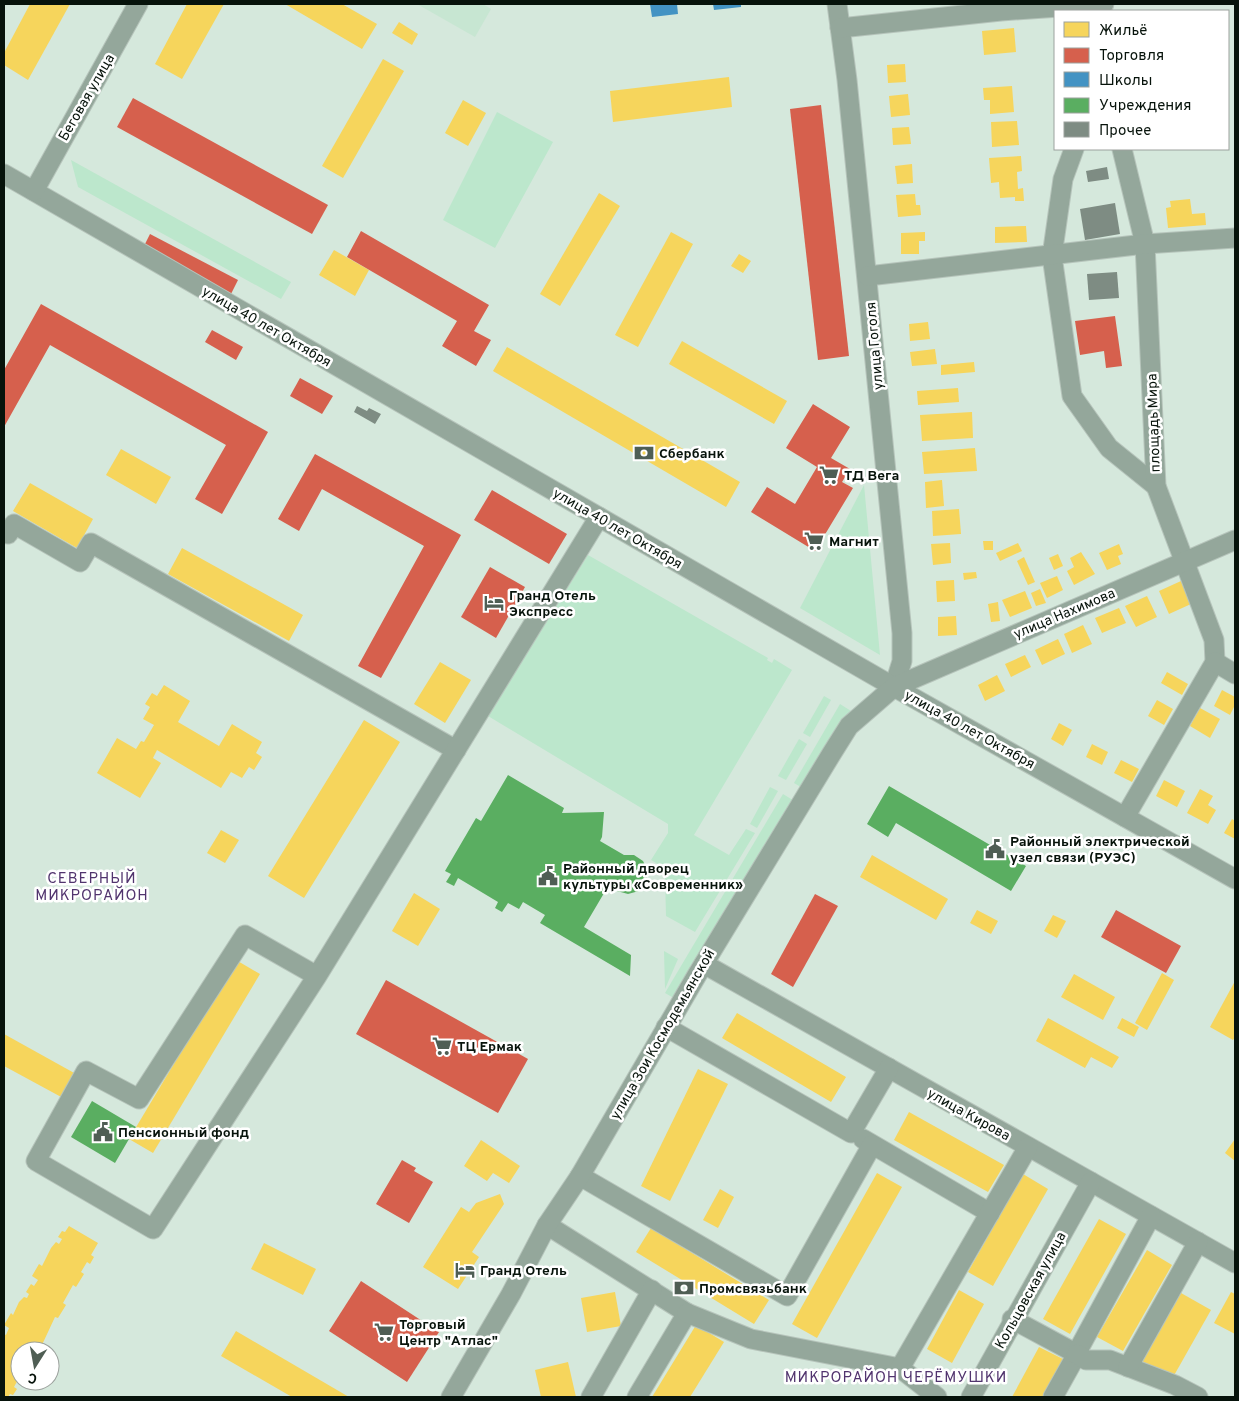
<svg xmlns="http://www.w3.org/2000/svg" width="1239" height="1401" viewBox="0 0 1239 1401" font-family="Overpass,sans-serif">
	<rect width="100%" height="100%" fill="#d5e8dc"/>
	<polygon fill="#c7e6d2" points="417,4 483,4 491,9 475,37"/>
	<g fill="#bce7cc">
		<polygon points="497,112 553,142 495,248 443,220"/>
		<polygon points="71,160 291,282 281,299 78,187"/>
		<polygon points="864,485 880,655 800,608"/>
		<polygon points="588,555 768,658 767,660 772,663 774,659 792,670 694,835 729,855 746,829 755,833 695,932 666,916 665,876 668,870 651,860 668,833 668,824 488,716"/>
		<polygon points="824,696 831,700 810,737 803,733"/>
		<polygon points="840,704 851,711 806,790 794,783"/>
		<polygon points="799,739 807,744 786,780 778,776"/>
		<polygon points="770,787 778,791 757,828 750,824"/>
		<polygon points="783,794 796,802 679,1001 665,993"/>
		<polygon points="664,951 678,959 665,989"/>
	</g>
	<g fill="#f6d55c">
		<polygon points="30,4 70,4 28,80 4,65 4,53"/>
		<polygon points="187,4 224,4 182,79 155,64"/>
		<polygon points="285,4 342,4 377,24 362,49"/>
		<polygon points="399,22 418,34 412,45 392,33"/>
		<polygon points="1014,28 1016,52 984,55 982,31"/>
		<polygon points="383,59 404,71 343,178 322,166"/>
		<polygon points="905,64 906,82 888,83 887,65"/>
		<polygon points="729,77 732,107 613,122 610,91"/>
		<polygon points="1012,86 1014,112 990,114 990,100 984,100 983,88"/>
		<polygon points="908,94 910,115 891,117 889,96"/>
		<polygon points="463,100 486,113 468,146 445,133"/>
		<polygon points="1017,121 1019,145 992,147 991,122"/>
		<polygon points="909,127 911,144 893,145 892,128"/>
		<polygon points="1021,156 1022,171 1017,172 1018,189 1023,188 1024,201 1015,201 1015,197 1000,198 999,182 991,183 989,158"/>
		<polygon points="912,164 913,183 897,184 895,166"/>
		<polygon points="599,193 620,206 560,306 540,294"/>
		<polygon points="915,194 916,205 920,205 921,215 898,217 896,195"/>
		<polygon points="1190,199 1192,214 1205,213 1206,225 1168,228 1166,208 1171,207 1170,201"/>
		<polygon points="1026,226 1027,242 995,243 995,227"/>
		<polygon points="671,232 693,244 638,347 615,335"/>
		<polygon points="925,232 925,241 919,241 919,254 901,254 901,233"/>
		<polygon points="334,250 369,270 355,296 319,275"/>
		<polygon points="739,254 751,261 743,273 731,266"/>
		<polygon points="928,322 930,339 910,341 909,324"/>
		<polygon points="682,341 787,401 774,424 669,364"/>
		<polygon points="507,347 740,482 726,507 493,371"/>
		<polygon points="935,349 937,364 912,366 910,352"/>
		<polygon points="974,362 975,372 941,375 941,365"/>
		<polygon points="958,388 959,402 918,405 917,391"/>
		<polygon points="972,412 973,438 922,441 920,415"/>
		<polygon points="975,448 977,471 924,474 922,452"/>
		<polygon points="121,449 171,477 156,504 106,475"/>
		<polygon points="942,480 944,506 926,508 925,482"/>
		<polygon points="30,483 93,519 77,548 13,511"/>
		<polygon points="959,509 961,534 933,536 932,511"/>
		<polygon points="983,541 993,541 993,550 984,550"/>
		<polygon points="950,543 951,563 933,565 931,544"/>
		<polygon points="1018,543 1022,551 1000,561 996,553"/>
		<polygon points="1119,544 1123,554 1118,556 1121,564 1107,570 1099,553"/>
		<polygon points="182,548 303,615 289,641 168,574"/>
		<polygon points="1081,552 1095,574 1074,585 1067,571 1074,567 1070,558"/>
		<polygon points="1058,554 1063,566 1054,570 1049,558"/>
		<polygon points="1024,557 1035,582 1028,585 1017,561"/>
		<polygon points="976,572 977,578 964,580 963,573"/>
		<polygon points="1057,576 1063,590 1047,598 1040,583"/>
		<polygon points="954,580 955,601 937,602 936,581"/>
		<polygon points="1181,581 1191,604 1169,614 1159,591"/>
		<polygon points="1040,589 1046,603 1036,606 1031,593"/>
		<polygon points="1025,591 1032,608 1010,617 1002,600"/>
		<polygon points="1147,596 1157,617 1136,627 1125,606"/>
		<polygon points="998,602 1000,621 991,622 988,604"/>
		<polygon points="1119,608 1126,623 1102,633 1095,618"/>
		<polygon points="956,616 957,635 938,636 938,617"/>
		<polygon points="1083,625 1092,644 1072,653 1064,634"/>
		<polygon points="1058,639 1065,654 1042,665 1035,650"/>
		<polygon points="1025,655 1031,667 1011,677 1005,664"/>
		<polygon points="440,662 471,680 445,723 414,704"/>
		<polygon points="1167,672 1188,684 1182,695 1161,683"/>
		<polygon points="997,675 1005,691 985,701 978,685"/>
		<polygon points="164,685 190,701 178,722 219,746 232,724 262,742 256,753 262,757 254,770 249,767 242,778 231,772 221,788 157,750 153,758 161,763 140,798 97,773 117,738 136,749 141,741 144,742 154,725 143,719 150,707 145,704 152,693 157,696"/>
		<polygon points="1222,690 1235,697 1235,705 1230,715 1214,706"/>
		<polygon points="1157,700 1173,709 1164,725 1148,716"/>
		<polygon points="1200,708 1220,719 1210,738 1190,726"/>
		<polygon points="364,720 400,742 304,898 268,876"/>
		<polygon points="1059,723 1072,730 1063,746 1051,739"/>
		<polygon points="1092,744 1108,752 1102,765 1086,757"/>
		<polygon points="1121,760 1139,769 1132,782 1114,773"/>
		<polygon points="1164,780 1185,791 1177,807 1156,796"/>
		<polygon points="1200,789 1213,796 1208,805 1216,810 1208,824 1187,813"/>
		<polygon points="1232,819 1235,821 1235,839 1224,833"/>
		<polygon points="221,830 239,840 225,863 207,853"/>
		<polygon points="872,855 948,899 936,920 860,877"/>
		<polygon points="414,893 440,909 418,946 392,931"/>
		<polygon points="977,910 998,921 991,934 970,923"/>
		<polygon points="1053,915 1066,921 1057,938 1044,931"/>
		<polygon points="236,960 260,974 153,1153 129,1139"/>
		<polygon points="1162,973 1174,980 1147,1030 1135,1023"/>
		<polygon points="1074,974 1115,997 1103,1020 1061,997"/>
		<polygon points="1235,981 1235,1037 1233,1040 1210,1027"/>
		<polygon points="737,1013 846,1077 831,1102 722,1038"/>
		<polygon points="1048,1018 1119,1057 1112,1068 1091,1057 1085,1068 1036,1041"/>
		<polygon points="1122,1018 1139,1027 1134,1037 1117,1028"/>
		<polygon points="4,1034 76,1074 63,1098 4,1066"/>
		<polygon points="698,1069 728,1084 670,1201 641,1186"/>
		<polygon points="909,1112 1004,1165 988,1192 894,1140"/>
		<polygon points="1235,1139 1235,1161 1225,1153"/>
		<polygon points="481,1140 520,1166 509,1183 493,1173 487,1181 464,1166"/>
		<polygon points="877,1173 902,1187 817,1338 792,1324"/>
		<polygon points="1023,1174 1048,1189 993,1286 968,1272"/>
		<polygon points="720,1189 734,1197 718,1228 703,1220"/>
		<polygon points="500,1194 504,1204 472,1252 479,1257 458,1289 423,1267 461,1207 469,1212 476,1203"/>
		<polygon points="1099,1219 1126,1234 1070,1334 1043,1319"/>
		<polygon points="69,1226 98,1243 91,1255 94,1257 90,1264 87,1262 81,1272 84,1274 76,1287 73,1285 63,1303 66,1305 58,1318 55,1317 41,1347 38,1346 35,1351 20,1351 20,1376 14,1387 17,1389 13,1395 10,1394 8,1397 4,1397 4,1334 6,1335 9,1328 4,1325 11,1313 13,1315 19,1302 24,1297 27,1298 29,1294 26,1292 31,1284 34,1286 38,1280 32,1276 39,1264 42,1266 51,1248 56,1242 59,1244 62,1239 58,1237 62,1231 65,1232"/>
		<polygon points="651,1228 769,1300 754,1324 636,1252"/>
		<polygon points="264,1243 316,1269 303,1295 251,1269"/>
		<polygon points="1147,1250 1172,1265 1123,1351 1097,1337"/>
		<polygon points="959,1290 984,1304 952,1363 927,1349"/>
		<polygon points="615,1292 621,1326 587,1332 581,1298"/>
		<polygon points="1231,1292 1235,1294 1235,1334 1214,1323"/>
		<polygon points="1181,1293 1211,1310 1172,1379 1142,1362"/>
		<polygon points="696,1325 724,1342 690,1397 652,1397"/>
		<polygon points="236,1331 349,1397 292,1397 221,1356"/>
		<polygon points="1039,1347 1065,1360 1045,1397 1012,1397"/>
		<polygon points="568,1362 576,1397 541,1397 535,1370"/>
	</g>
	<g fill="#d6604d">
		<polygon points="133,98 328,205 312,234 117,127"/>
		<polygon points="821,105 849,356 818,360 790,109"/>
		<polygon points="361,231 489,305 474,331 491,340 476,366 442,346 457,321 347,257"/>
		<polygon points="150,234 238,280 231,294 143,248"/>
		<polygon points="41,304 268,432 222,514 195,499 226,445 50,345 4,427 4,370"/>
		<polygon points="1115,316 1122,366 1106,368 1104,351 1080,355 1075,321"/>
		<polygon points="212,330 243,347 236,360 205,342"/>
		<polygon points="300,378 333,396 322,414 290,396"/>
		<polygon points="813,404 850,427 831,458 850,469 842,482 853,488 815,551 751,512 767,487 795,504 817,467 786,448"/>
		<polygon points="315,454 461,535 381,678 358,666 424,546 322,489 299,531 278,519"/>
		<polygon points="492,490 567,534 549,564 474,520"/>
		<polygon points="490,567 525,587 496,638 461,617"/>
		<polygon points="815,894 838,906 793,987 771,974"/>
		<polygon points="1116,910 1181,946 1166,973 1101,937"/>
		<polygon points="386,980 528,1059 498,1113 356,1034"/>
		<polygon points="402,1160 416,1168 414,1171 433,1182 409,1223 376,1204"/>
		<polygon points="361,1281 439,1332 407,1382 329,1331"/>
	</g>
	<g fill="#4393c3">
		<polygon points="650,4 677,4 678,14 652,17"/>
		<polygon points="713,4 741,4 741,7 714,10"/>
	</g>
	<g fill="#5aae61">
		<polygon points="508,775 564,808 562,813 604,812 602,837 600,841 624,855 634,855 643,861 648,871 646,882 639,891 628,894 617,891 610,883 584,927 631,955 630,976 540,923 545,915 523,902 519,909 508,903 502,912 495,908 498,902 458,878 454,886 446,882 451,874 445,871 476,818 481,821"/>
		<polygon points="889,786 1026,866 1011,891 896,823 888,837 867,824"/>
		<polygon points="92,1101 136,1127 115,1163 71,1137"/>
	</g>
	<g fill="#7e8c83">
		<polygon points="1107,167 1109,179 1088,182 1086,171"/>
		<polygon points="1115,203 1120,234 1085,240 1080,209"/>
		<polygon points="1117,272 1119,298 1089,300 1087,274"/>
		<polygon points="357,406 367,411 369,408 381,414 375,424 354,412"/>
	</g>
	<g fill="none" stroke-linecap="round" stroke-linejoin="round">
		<defs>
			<g id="minor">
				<polyline points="837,4 847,80 902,633 902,661 894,687"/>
				<polyline points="840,28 1001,11 1104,4"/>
				<polyline points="1074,149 1063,179 1052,256 1072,396 1109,448 1156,486"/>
				<polyline points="1122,149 1145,244 1156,486 1214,640 1215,662 1125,817"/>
				<polyline points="4,174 894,687 1235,879"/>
				<polyline points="34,191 138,4"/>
				<polyline points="868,276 1145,244 1235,238"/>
				<polyline points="8,534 14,524 80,562 91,543 456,750"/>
				<polyline points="1215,662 1235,674"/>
				<polyline points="704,964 1235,1263"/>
				<polyline points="317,976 245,935 139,1099 86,1071 36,1161 153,1229 317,976 599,517"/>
				<polyline points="666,1027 851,1133 889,1068"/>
				<polyline points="863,1139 990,1213"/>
				<polyline points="580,1176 787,1296 872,1145"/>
				<polyline points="547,1225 687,1313 637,1397"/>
				<polyline points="687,1313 751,1339 900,1368"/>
				<polyline points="1012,1319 1077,1354 1053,1397"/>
				<polyline points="1076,1354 1151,1216"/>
				<polyline points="1077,1354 1086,1360 1110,1360 1175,1385 1198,1397"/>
				<polyline points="1128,1367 1198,1242"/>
				<polyline points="451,1397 511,1294 547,1225 580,1176 697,975 832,753 849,726 894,687 1235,540"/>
				<polyline points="591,1397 652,1290"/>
				<polyline points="937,1397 900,1368 1028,1147"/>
				<polyline points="971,1397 1091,1182"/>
			</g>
		</defs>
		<use href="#minor" stroke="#b6c4bb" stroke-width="21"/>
		<use href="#minor" stroke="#94a79b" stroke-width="19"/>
	</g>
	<defs>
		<symbol id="bank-bare" viewBox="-9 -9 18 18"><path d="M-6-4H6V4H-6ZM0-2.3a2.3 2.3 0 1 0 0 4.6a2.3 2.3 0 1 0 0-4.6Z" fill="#4f5e54" stroke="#fff" stroke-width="2.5" paint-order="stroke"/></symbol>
		<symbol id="supermarket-bare" viewBox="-9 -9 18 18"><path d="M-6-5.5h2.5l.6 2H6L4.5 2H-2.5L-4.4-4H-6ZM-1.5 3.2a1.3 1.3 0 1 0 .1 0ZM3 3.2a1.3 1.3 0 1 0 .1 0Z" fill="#4f5e54" stroke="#fff" stroke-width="2.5" paint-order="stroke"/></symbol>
		<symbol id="hotel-bare" viewBox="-9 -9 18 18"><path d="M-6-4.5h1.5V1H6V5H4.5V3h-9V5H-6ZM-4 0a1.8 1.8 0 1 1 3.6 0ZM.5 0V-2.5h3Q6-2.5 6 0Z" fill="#4f5e54" stroke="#fff" stroke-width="2.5" paint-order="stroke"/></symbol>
		<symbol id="civic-bare" viewBox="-9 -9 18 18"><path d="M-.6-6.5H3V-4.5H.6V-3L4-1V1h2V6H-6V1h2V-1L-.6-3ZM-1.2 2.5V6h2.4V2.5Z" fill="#4f5e54" stroke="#fff" stroke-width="2.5" paint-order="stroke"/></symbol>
	</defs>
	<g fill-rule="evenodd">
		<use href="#bank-bare" x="630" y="439" width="28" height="28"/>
		<use href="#supermarket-bare" x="815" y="461" width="28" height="28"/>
		<use href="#supermarket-bare" x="800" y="527" width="28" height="28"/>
		<use href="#hotel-bare" x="480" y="589" width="28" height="28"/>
		<use href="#civic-bare" x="981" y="835" width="28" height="28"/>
		<use href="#civic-bare" x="534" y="862" width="28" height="28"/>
		<use href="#supermarket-bare" x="428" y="1032" width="28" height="28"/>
		<use href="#civic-bare" x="89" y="1118" width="28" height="28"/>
		<use href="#hotel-bare" x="451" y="1256" width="28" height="28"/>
		<use href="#bank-bare" x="670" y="1274" width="28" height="28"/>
		<use href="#supermarket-bare" x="370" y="1318" width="28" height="28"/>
	</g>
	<g text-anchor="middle" stroke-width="5" stroke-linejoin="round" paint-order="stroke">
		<g font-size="14" fill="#07130b" stroke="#fff">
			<text transform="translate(86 97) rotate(-60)" y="5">Беговая улица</text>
			<text transform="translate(267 326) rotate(30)" y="5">улица 40 лет Октября</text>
			<text transform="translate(874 346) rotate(-95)" y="5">улица Гоголя</text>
			<text transform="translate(1153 423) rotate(-92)" y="5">площадь Мира</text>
			<text transform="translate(618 528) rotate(30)" y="5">улица 40 лет Октября</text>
			<text transform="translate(1064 613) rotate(-23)" y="5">улица Нахимова</text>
			<text transform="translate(970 729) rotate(29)" y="5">улица 40 лет Октября</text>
			<text transform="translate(662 1034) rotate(-60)" y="5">улица Зои Космодемьянской</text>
			<text transform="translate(969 1114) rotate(29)" y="5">улица Кирова</text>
			<text transform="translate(1030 1290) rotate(-61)" y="5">Кольцовская улица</text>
		</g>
		<g font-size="14" font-weight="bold" fill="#07130b" stroke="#fff" text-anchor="start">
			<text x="659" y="458">Сбербанк</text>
			<text x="844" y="480">ТД Вега</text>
			<text x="829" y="546">Магнит</text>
			<text x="509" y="600">Гранд Отель<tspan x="509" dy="16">Экспресс</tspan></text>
			<text x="1010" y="846">Районный электрической<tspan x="1010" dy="16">узел связи (РУЭС)</tspan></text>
			<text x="563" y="873">Районный дворец<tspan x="563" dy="16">культуры «Современник»</tspan></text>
			<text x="457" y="1051">ТЦ Ермак</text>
			<text x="118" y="1137">Пенсионный фонд</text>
			<text x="480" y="1275">Гранд Отель</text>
			<text x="699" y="1293">Промсвязьбанк</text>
			<text x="399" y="1329">Торговый<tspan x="399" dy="16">Центр "Атлас"</tspan></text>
		</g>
		<g font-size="15" letter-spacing="1" fill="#51346e" stroke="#fff">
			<text x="92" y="883">СЕВЕРНЫЙ<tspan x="92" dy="17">МИКРОРАЙОН</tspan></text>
			<text x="896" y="1382">МИКРОРАЙОН ЧЕРЁМУШКИ</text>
		</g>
	</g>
	<rect width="1239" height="1401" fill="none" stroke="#07130b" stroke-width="10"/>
	<rect x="1054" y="10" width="175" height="140" fill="#ffffff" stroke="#9ca19d"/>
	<rect x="1064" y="22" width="25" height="15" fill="#f6d55c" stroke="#9ca19d"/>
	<text x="1099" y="35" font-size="15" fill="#07130b">Жильё</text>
	<rect x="1064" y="48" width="25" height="15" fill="#d6604d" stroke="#9ca19d"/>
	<text x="1099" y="60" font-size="15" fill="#07130b">Торговля</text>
	<rect x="1064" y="72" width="25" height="15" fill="#4393c3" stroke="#9ca19d"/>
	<text x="1099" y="85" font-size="15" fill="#07130b">Школы</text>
	<rect x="1064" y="98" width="25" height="15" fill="#5aae61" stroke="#9ca19d"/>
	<text x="1099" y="110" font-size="15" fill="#07130b">Учреждения</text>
	<rect x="1064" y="122" width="25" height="15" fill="#7e8c83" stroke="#9ca19d"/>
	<text x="1099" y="135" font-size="15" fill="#07130b">Прочее</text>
	<g transform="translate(35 1366) rotate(191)"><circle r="24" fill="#ffffff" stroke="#9ca19d"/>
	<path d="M0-4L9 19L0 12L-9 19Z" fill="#4f5e54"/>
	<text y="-8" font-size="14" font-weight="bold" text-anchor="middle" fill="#07130b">С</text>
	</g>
</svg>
